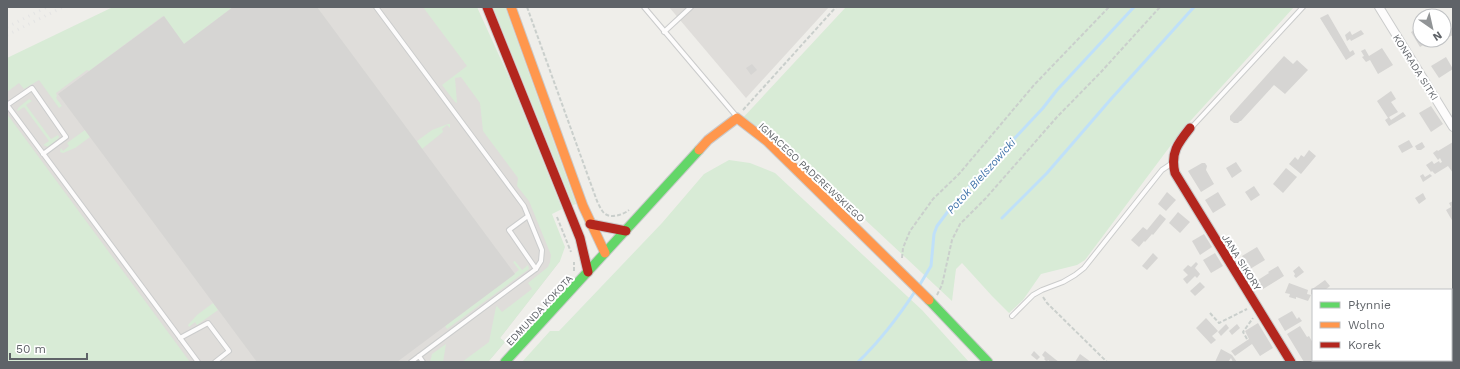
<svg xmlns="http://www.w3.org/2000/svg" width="1460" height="369" viewBox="0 0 1460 369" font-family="'Work Sans',sans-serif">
	<rect width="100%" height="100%" fill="#efeeea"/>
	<g fill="#dfddda">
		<polygon points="139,7 443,7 560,261 500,338 505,342 488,362 7,362 7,70"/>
		<polygon points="669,7 829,7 746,98"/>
	</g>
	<g fill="#d8ebd6">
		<polygon points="113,7 233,7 184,44 163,16 89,71 87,70 56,93 57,96 56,98 62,106 59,108 39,80 24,89 19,83 7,92 7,58"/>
		<polygon points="423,7 477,7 508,75 562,209 552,214 565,247 560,261 500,338 505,342 488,362 462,362 489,342 496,307 497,306 502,312 532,289 528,283 548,267 550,262 551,255 529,201 517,186 518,178 483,131 480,103 461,77 455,78 457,103 455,102 442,85 467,66"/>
		<polygon points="493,7 505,7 576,204 573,205"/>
		<polygon points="846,7 1294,7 1183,129 1085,260 1077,265 1041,274 1023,300 1009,313 992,296 962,263 956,269 952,301 767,128 739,122"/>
		<polygon points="29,99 32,101 26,105 51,139 58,135 59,137 58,139 48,147 43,145 49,141 24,107 18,111 17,110 19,107"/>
		<polygon points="7,114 190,362 7,362"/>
		<polygon points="448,124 450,124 450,128 447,125 442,129 443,132 422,149 417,141 432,130"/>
		<polygon points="85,130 90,137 75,148 63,153 60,152 61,148 63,151 69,146 67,143"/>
		<polygon points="729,160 750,163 775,173 922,310 969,362 522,362 550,331 559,331 662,223 704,174"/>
		<polygon points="515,261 522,270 528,265 529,269 447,329 445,326 519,270 513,262"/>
		<polygon points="213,303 218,310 197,325 195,322 189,327 188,325 197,315"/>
		<polygon points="446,344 443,362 430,362 432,354"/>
	</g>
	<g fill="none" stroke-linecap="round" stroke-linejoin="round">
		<g stroke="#bfe0f9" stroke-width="3">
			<polyline points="1002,218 1047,173 1111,99 1194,7"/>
			<polyline points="919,286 931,266 934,234 937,226 955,202 1043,108 1057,90 1134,7"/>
			<path d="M858,362c22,-21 41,-46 58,-72"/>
		</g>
	</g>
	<g fill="#d6d5d3">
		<polygon points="233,7 317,7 515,274 397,362 257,362 58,94 164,16 184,44"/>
		<polygon points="1328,14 1350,52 1353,50 1355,54 1346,60 1320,18"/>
		<polygon points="1420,27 1420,40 1432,40 1420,47 1411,32"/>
		<polygon points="1453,27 1453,35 1447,38 1444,32"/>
		<polygon points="1361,30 1364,34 1351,41 1350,39 1347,41 1345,35 1350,31 1352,35"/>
		<polygon points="1382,48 1393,65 1378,74 1370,60 1366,62 1362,57 1364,56 1361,51 1365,49 1369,56"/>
		<polygon points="1284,56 1293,64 1297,60 1308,70 1285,94 1274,85 1241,121 1240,121 1238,123 1234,123 1230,120 1230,116"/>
		<polygon points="1446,57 1453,69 1439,78 1431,66"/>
		<polygon points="752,64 757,70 751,75 746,68"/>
		<polygon points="1391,91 1396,99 1391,102 1398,112 1389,117 1391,120 1403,112 1406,116 1389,126 1385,120 1388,118 1377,101"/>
		<polygon points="1431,106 1443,124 1431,132 1419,113"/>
		<polygon points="1409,140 1413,147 1402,153 1398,146"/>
		<polygon points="1422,142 1425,147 1421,150 1417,150 1415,146"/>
		<polygon points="1453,142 1453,173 1448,166 1435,174 1432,171 1431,172 1426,165 1432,161 1434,164 1439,161 1440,163 1442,162 1440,158 1438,160 1433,153 1437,150 1438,151"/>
		<polygon points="1309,150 1316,156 1301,174 1289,164 1295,157 1298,160 1301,155 1304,157"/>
		<polygon points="1236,162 1242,171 1232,178 1226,168"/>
		<polygon points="1202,163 1205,163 1207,166 1206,170 1214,184 1201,192 1188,171"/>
		<polygon points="1286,168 1297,177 1283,193 1273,184"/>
		<polygon points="1423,174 1425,177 1430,174 1432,176 1423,182 1420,176"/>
		<polygon points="1254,186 1260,195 1251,201 1245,192"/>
		<polygon points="1167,192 1176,200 1166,211 1158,204"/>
		<polygon points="1218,192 1226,205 1213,213 1205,200"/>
		<polygon points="1423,193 1426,199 1419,204 1415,198"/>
		<polygon points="1453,201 1453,222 1446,210 1451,207 1449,203"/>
		<polygon points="1178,212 1190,222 1180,233 1169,223"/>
		<polygon points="1160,214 1166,219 1153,235 1152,234 1145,242 1144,241 1139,247 1131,240 1143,227 1147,230"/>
		<polygon points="1204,234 1212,247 1200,255 1192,241"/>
		<polygon points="1257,247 1265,260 1250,269 1242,256"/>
		<polygon points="1153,253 1158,258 1147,270 1142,266"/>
		<polygon points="1215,253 1223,266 1211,273 1203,260"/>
		<polygon points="1196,262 1198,264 1195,268 1200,274 1197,278 1195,276 1187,284 1183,279 1188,275 1183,270 1188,265 1191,267"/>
		<polygon points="1278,266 1284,276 1263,289 1258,280 1269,273 1268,272"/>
		<polygon points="1299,266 1304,272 1296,278 1294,276 1295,274 1293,271"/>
		<polygon points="1325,280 1330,286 1325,290 1313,290 1313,295 1311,294 1311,290"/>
		<polygon points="1200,282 1205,287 1195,296 1190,291"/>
		<polygon points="1289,283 1308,290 1307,294 1311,295 1308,301 1296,297 1296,299 1289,297 1290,294 1285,293"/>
		<polygon points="1292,311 1297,319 1299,317 1302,321 1285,331 1278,319"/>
		<polygon points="1206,318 1218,331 1212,336 1216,340 1211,344 1196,328"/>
		<polygon points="1258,323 1273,348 1260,356 1252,344 1235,356 1231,351 1249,339 1245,331"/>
		<polygon points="1226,324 1229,328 1221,336 1218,332"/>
		<polygon points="1237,324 1240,328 1232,335 1229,331"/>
		<polygon points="1300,326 1307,337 1309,336 1313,343 1313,360 1310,362 1304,362 1287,334"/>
		<polygon points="1221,349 1232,355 1237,362 1233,362 1231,358 1228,362 1215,362"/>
		<polygon points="1034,351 1040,357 1037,360 1031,355"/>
		<polygon points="1045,351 1055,359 1059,362 1050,362 1048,360 1047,362 1044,359 1045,358 1042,355"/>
		<polygon points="1080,354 1091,362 1075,362"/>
	</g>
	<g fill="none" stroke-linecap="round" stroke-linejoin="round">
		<defs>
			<g id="lane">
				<polyline points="376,7 524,206 542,250 541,261 536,269 419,356"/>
				<polyline points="644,7 737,117"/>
				<polyline points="664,32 691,7"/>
				<polyline points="1191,128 1303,7"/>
				<polyline points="43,154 66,137 32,88 7,105 198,362"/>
				<polyline points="528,216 509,230 536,269"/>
				<polyline points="1012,316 1033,295 1042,290 1063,282 1075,275 1084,268 1162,170 1171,164"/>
				<polyline points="180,338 208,323 229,351 215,362"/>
				<polyline points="411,362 419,356 423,362"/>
			</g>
			<polyline id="street" points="1379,7 1453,127"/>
			<g id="fast">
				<polyline points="929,300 988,362"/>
				<polyline points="505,362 699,150"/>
			</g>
			<g id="slow">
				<polyline points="511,7 583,206 605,253"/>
				<polyline points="699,150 708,140 737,118 768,142 929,300"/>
			</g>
			<g id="jam">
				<polyline points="487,7 580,238 588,272"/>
				<path d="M1190,128c-12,15 -20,25 -15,45l116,189"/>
				<polyline points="590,224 626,231"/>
			</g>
		</defs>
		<use href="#lane" stroke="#cbcccc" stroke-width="6"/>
		<use href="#street" stroke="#cbcccc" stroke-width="10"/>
		<use href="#fast" stroke="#cacacb" stroke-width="11"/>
		<use href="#slow" stroke="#cacacb" stroke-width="11"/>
		<use href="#jam" stroke="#cacacb" stroke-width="11"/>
		<g stroke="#cacfcc" stroke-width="2" stroke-dasharray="4 2" stroke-linecap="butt">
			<path d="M527,7l70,194c2,4 4,9 7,12 6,6 19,2 25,-3"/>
			<polyline points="743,110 836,7"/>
			<polyline points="557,217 571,252"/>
			<polyline points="902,258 903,248 910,231 933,199 959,174 1034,85 1109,7"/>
			<polyline points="574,271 574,262"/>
			<polyline points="937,295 942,285 952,240 960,224 986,198 1057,117 1101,72 1160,7"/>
			<polyline points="1043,297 1047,303 1107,362"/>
			<polyline points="1210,313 1219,323 1247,309"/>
			<polyline points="1247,339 1243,332 1253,318"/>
		</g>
		<use href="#lane" stroke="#fdfcfc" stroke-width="4"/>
		<use href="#street" stroke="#fdfcfc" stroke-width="8"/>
		<use href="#fast" stroke="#63d668" stroke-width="9"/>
		<use href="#slow" stroke="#ff974d" stroke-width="9"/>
		<use href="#jam" stroke="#b3261e" stroke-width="9"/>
		<g stroke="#e4e4e4" stroke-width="3" stroke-dasharray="1 5" stroke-linecap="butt">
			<polyline points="7,27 47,7"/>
			<polyline points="7,35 63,7"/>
		</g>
	</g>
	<g text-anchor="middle" stroke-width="4" stroke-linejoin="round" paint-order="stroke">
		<g font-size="10" fill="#5f6368" stroke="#fff">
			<text transform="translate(1416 67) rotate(58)" y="4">KONRADA SITKI</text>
			<text transform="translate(812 172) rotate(43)" y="4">IGNACEGO PADEREWSKIEGO</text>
			<text transform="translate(1242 262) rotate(58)" y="4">JANA SIKORY</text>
			<text transform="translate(539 310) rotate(-47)" y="4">EDMUNDA KOKOTA</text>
		</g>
		<g font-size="11" font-style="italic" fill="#4174aa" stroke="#fff">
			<text transform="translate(981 176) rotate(-48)" y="4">Potok Bielszowicki</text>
		</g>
	</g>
	<rect width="1460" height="369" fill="none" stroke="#5f6368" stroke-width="16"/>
	<rect x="1312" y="289" width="140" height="72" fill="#ffffff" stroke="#bfc1c3"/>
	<rect x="1320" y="302" width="20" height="6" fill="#63d668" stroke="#bfc1c3"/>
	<text x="1348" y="309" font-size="12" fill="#5f6368">Płynnie</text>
	<rect x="1320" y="322" width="20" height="6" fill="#ff974d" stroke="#bfc1c3"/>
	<text x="1348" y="329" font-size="12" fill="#5f6368">Wolno</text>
	<rect x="1320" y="342" width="20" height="6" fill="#b3261e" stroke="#bfc1c3"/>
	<text x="1348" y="349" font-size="12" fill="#5f6368">Korek</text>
	<g transform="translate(1432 28) rotate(146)"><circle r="19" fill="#ffffff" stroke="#bfc1c3"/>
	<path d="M0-3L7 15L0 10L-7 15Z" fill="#919496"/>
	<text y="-6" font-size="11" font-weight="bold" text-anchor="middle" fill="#5f6368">N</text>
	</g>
	<path d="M10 353v6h77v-6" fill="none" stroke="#5f6368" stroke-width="2"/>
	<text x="16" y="353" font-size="12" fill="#5f6368" stroke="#ffffff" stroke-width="3" paint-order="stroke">50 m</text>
</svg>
